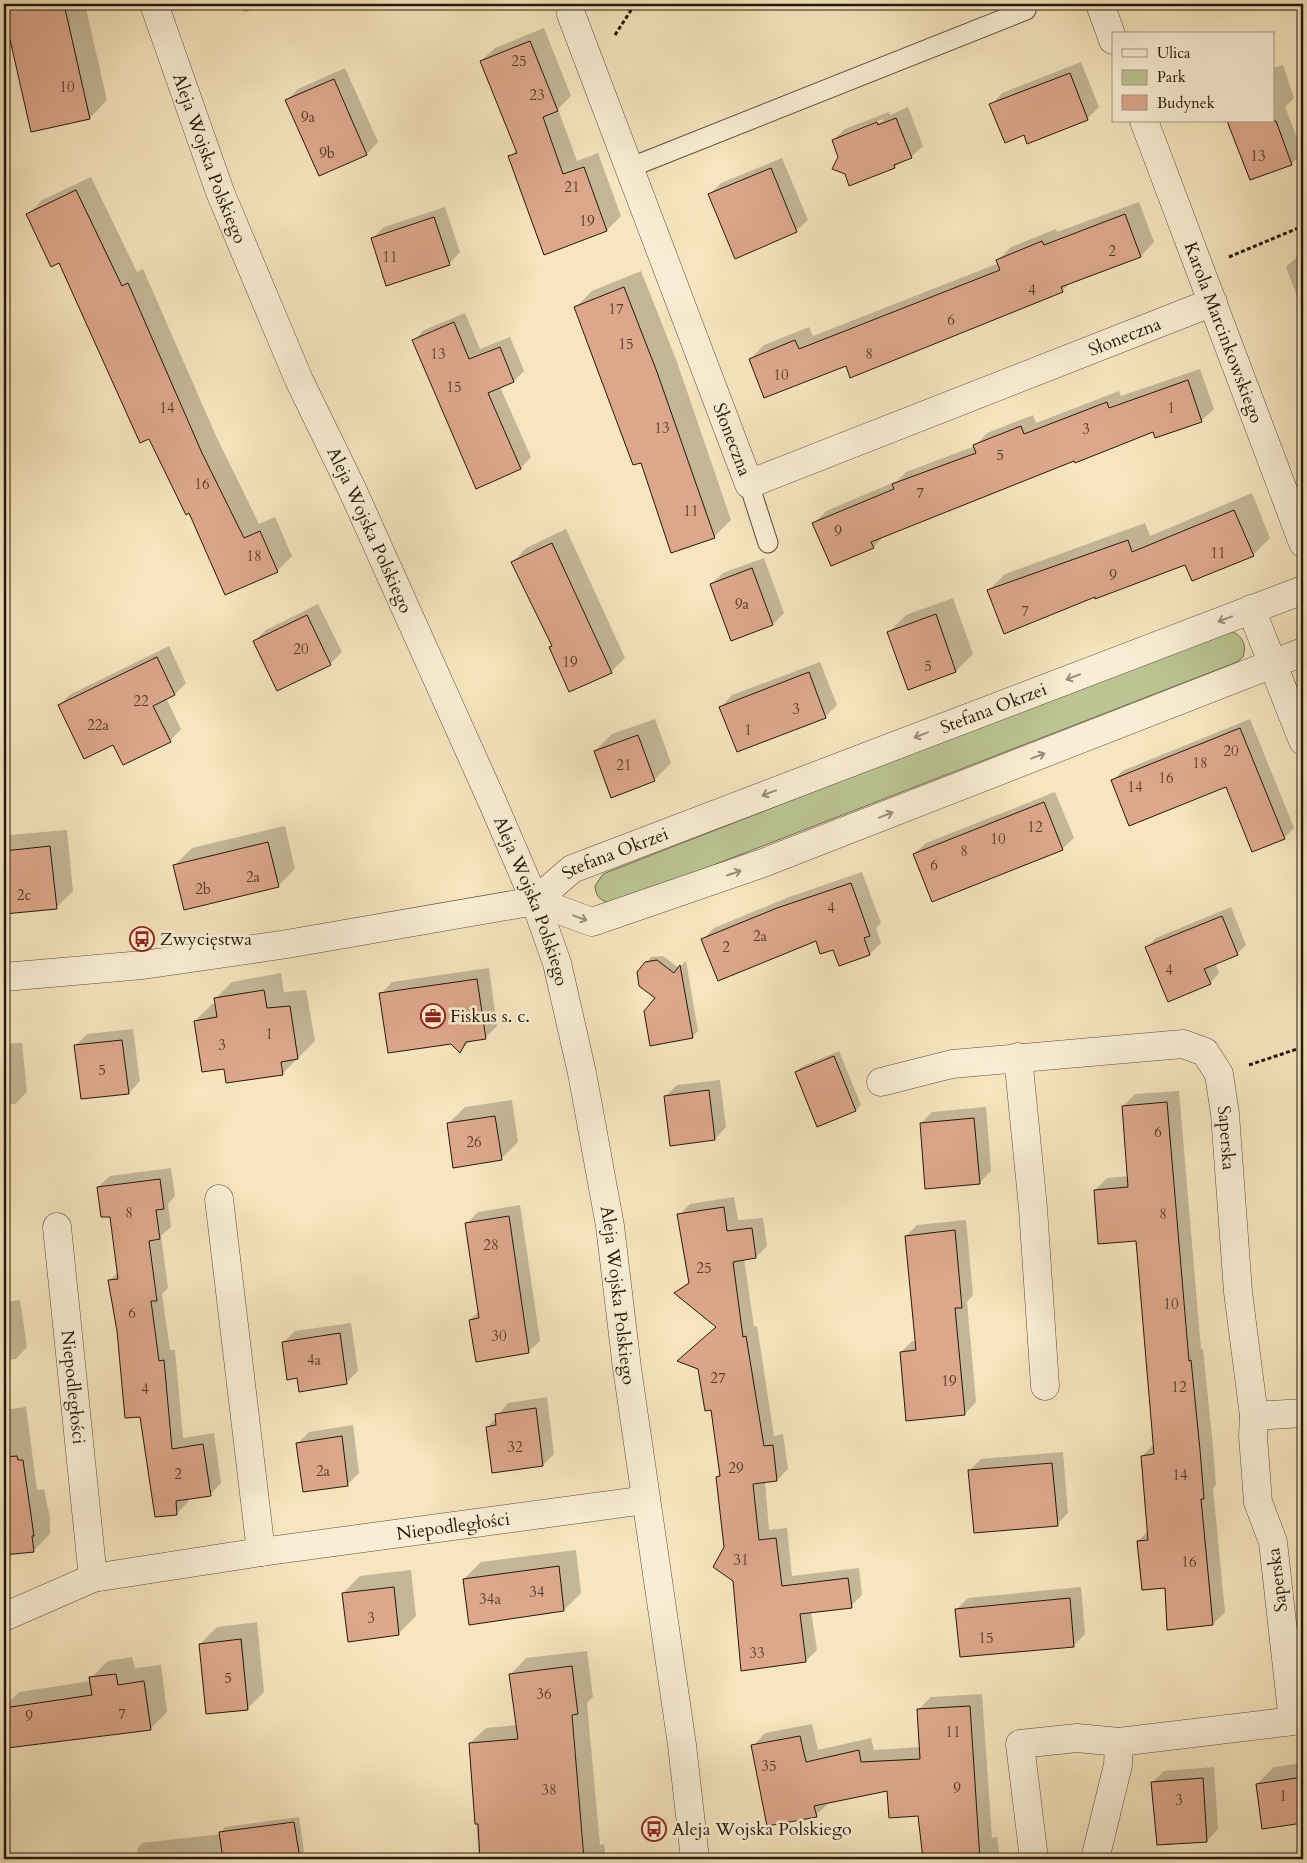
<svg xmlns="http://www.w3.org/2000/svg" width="1307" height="1863" viewBox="0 0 1307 1863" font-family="Cardo,serif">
	<rect width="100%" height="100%" fill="#f6e5be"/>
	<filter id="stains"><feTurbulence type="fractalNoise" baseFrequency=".004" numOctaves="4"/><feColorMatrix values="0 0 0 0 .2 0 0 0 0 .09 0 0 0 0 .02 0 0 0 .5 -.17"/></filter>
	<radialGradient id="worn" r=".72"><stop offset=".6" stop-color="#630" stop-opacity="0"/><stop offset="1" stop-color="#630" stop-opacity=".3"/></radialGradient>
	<path fill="#bbc593" stroke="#6f6e4f" d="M1231,631c12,5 16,14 12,26l-6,5 -624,242c-12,-3 -17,-6 -18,-18l8,-12 619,-242z"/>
	<g fill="#0003" fill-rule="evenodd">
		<polygon points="10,4 85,4 107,100 90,118 32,131 4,9"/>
		<polygon points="241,4 275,4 244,12"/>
		<polygon points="1182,4 1199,4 1184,10"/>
		<polygon points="544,28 571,96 558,109 577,161 598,153 621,216 607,230 545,253 510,157 517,149 481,61 495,48"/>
		<polygon points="1081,62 1099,107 1087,119 1025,134 991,105 1002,93"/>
		<polygon points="1283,65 1294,98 1285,107 1303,153 1291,164 1273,121 1273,68"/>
		<polygon points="345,68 378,142 367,154 319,174 287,100 298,89"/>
		<path d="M908,107l15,39 -12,11 -17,10 -55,-10 -6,-17 12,-11 44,-17 1,3zM883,119v2l-38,15v-2z"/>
		<polygon points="782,158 808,220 796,231 710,194 721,183"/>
		<polygon points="91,177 137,272 143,269 217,438 259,524 275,517 292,556 277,571 190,512 60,262 28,215 42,200"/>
		<polygon points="1139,202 1154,242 1141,256 1071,282 1062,291 847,364 750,359 764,345 809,327 813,336 999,263 998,260 1011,247 1056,229 1057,232"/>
		<polygon points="445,207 460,252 449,264 372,239 384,227"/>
		<polygon points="1303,252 1303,312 1286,267"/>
		<polygon points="641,271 677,362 731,520 714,537 641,461 575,308 592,291"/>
		<polygon points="465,313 480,349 510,337 524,371 514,381 500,387 531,457 521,468 477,487 414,340 424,330"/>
		<polygon points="1200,369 1214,409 1201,421 1154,430 1075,460 884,536 873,547 814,523 826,511 897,481 906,472 975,446 987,433 1033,415 1036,423 1119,391 1121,396"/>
		<polygon points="1252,493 1270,538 1253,555 1186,563 1096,595 988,591 1005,574 1145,523 1150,536"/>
		<polygon points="566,529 625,658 611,672 553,645 512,563 526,548"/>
		<polygon points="764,558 784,613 773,624 732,639 711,584 723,573"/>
		<polygon points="953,598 973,654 956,671 889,632 906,615"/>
		<polygon points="318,604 342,652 330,664 254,642 266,630"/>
		<polygon points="169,646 186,683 175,694 166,698 181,729 170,741 114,743 59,705 71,694"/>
		<polygon points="820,662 837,705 825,717 721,707 732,695"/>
		<polygon points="655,719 671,763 654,780 595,751 612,734"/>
		<polygon points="1250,719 1294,828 1284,838 1227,786 1112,781 1122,771"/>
		<polygon points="1055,792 1074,838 1062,849 914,854 926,843"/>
		<polygon points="285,826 295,869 278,886 175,865 192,848"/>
		<polygon points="67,830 73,891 56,908 4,913 4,842 10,835"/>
		<polygon points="862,872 881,923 876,928 881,943 870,954 840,965 834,948 817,940 702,940 714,928 789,897"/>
		<polygon points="1231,907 1246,945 1237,954 1215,963 1219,973 1210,983 1147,947 1156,938"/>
		<polygon points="663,956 679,968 686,961 698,1031 692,1037 656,998 646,963 651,957"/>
		<polygon points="489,968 497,1026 485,1038 471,1040 460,1051 452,1042 381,994 392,982"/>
		<polygon points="281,973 284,992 306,990 315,1041 282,1074 195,1021 212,1004 216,1004 215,999 232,982"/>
		<polygon points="133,1029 140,1081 129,1093 75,1046 87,1034"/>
		<polygon points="22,1043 27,1092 15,1104 4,1105 4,1044"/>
		<polygon points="839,1051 861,1105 856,1110 818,1125 796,1072 801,1067"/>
		<polygon points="720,1080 726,1127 715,1139 665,1097 677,1085"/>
		<polygon points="1179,1091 1201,1349 1203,1349 1212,1437 1216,1485 1213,1488 1225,1612 1213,1624 1166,1587 1138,1541 1148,1531 1142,1456 1155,1443 1137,1239 1095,1190 1107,1178 1129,1176 1123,1106 1135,1094"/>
		<polygon points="512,1100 518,1142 501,1159 448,1124 465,1107"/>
		<polygon points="986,1107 991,1171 979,1183 921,1123 932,1112"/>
		<polygon points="171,1168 175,1196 168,1204 171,1227 161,1236 168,1288 162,1294 170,1350 175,1350 183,1438 214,1433 221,1483 210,1495 188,1498 188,1502 177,1513 141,1416 118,1331 109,1281 118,1272 111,1215 98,1187 110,1176"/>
		<polygon points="734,1197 738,1220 763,1218 767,1246 756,1257 744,1259 754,1327 757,1326 774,1436 783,1434 788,1469 777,1480 765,1481 769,1530 787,1528 792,1576 859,1568 862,1595 851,1606 811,1611 817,1650 806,1661 734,1580 725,1547 717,1477 721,1473 717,1326 676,1293 690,1281 679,1215 690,1204"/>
		<polygon points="520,1205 540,1341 528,1352 470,1320 479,1311 466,1224 478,1212"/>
		<polygon points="966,1220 973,1295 967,1302 976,1402 965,1414 901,1352 912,1341 917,1341 906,1236 917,1225"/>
		<polygon points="20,1300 27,1347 16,1359 4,1360 4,1302"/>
		<polygon points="351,1323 358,1371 346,1383 298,1377 284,1342 295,1331"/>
		<polygon points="547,1397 554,1454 543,1465 488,1427 508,1403"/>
		<polygon points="26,1407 37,1490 44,1489 50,1518 50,1534 33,1551 4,1554 4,1410"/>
		<polygon points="353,1425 359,1473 347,1485 298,1443 309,1432"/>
		<polygon points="1063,1452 1068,1513 1057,1524 970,1470 981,1459"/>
		<polygon points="576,1550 581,1593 564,1610 464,1579 481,1562"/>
		<polygon points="411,1570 416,1616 399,1633 343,1593 360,1576"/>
		<polygon points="1081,1587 1085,1634 1074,1645 957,1609 968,1598"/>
		<polygon points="257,1622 264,1692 247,1709 200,1644 217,1627"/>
		<polygon points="587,1651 593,1697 587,1703 600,1845 604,1844 606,1859 479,1859 470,1743 486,1728 517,1725 511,1674 526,1658"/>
		<polygon points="132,1657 135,1668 161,1665 167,1712 150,1729 4,1747 4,1702 10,1701 19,1692 91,1681 91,1678 108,1661"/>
		<polygon points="982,1694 992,1838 997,1837 1000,1859 925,1859 919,1815 888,1790 829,1803 816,1815 753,1746 765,1733 812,1724 818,1750 871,1738 874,1750 921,1747 918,1710 931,1697"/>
		<polygon points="1303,1763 1303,1822 1263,1828 1257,1784 1274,1767"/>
		<polygon points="1214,1767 1218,1829 1207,1841 1153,1782 1164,1771"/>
		<polygon points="299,1817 304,1851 299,1856 278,1859 138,1859 137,1849 142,1843 220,1834 225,1827"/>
	</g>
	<g fill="#dda78b" stroke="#23180b">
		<polygon points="26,4 64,4 90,119 31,132 4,13 4,9"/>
		<polygon points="530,41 558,111 543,117 563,174 584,167 607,231 544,255 508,156 517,153 480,61"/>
		<polygon points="1070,73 1088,120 1027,144 1024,135 1005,143 989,104"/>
		<polygon points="334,79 367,155 319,176 285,100"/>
		<polygon points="896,118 912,158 894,165 895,168 849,186 845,174 832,169 838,157 832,140 877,122 878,125"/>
		<polygon points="1227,121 1276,121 1292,165 1250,180"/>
		<polygon points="771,168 797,232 735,259 708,194"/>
		<polygon points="76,190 122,286 128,283 202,453 244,538 260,531 278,572 225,595 189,513 186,515 149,439 140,443 59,263 51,267 26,214"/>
		<polygon points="1125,214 1141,257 1061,287 1063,292 850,378 846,366 764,398 749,359 795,340 799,349 1000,270 996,260 1042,241 1044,245"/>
		<polygon points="434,217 450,265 386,286 371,238"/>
		<polygon points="624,287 657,372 715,538 671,553 641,463 633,465 574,307"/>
		<polygon points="454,322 469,359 500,347 514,382 488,393 521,469 476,489 412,340"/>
		<polygon points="1188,380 1202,422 1155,438 1153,432 1075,463 1074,461 871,542 874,548 831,566 812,523 894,489 892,484 976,453 973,445 1021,426 1024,434 1107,402 1109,408"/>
		<polygon points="1234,510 1254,556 1192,581 1185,565 1095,599 1095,597 1004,634 987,590 1128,540 1132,552"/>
		<polygon points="552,543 612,673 569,692 549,647 552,646 511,562"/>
		<polygon points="752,568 773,625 731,641 710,584"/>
		<polygon points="936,614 956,672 908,690 887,632"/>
		<polygon points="307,615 331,665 277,691 253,641"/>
		<polygon points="157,657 175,695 153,706 171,742 123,765 113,745 84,759 58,705"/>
		<polygon points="809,672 826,718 737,752 719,707"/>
		<polygon points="1240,728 1285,839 1252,852 1226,787 1129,826 1111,780"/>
		<polygon points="638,735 655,781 611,798 594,751"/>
		<polygon points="1044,802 1063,850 932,902 913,854"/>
		<polygon points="268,842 279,887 184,910 173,865"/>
		<polygon points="50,846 57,909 4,914 4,851"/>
		<polygon points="851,883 870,936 864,938 870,955 839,966 833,950 820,954 816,941 718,981 701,939 777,908"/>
		<polygon points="1222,916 1238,955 1204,969 1211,984 1168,1002 1145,947"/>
		<polygon points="657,960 674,973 680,965 693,1038 650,1046 644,1011 655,998 639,986 637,972 645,962"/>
		<polygon points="477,979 486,1039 466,1042 460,1053 451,1044 388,1053 379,993"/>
		<polygon points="264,990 267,1008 290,1006 298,1059 281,1062 283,1075 226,1083 224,1069 202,1072 194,1021 217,1017 214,998"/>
		<polygon points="122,1040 129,1094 81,1099 74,1045"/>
		<polygon points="834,1056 856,1111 817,1127 795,1072"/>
		<polygon points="709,1090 715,1140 670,1146 664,1096"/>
		<polygon points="1167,1102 1189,1361 1191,1360 1200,1450 1204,1499 1201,1499 1213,1625 1167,1630 1165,1588 1142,1590 1137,1541 1148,1540 1141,1456 1154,1454 1136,1241 1098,1244 1094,1190 1128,1187 1122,1106"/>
		<polygon points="495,1116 502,1160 453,1168 447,1123"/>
		<polygon points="974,1118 980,1184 925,1189 920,1123"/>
		<polygon points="160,1179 164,1209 156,1210 160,1239 149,1241 157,1301 151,1301 159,1361 164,1360 172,1449 203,1444 211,1496 176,1501 177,1515 155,1517 140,1417 125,1418 117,1331 108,1280 118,1279 110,1217 101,1217 97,1187"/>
		<polygon points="724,1207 727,1231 752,1228 756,1258 733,1262 743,1337 746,1336 764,1446 773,1445 777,1481 753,1484 759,1540 776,1538 782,1586 848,1578 852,1608 800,1614 806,1662 741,1671 733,1581 713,1567 724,1547 716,1477 720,1476 711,1410 705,1411 698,1369 677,1361 716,1327 674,1293 689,1283 677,1214"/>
		<polygon points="509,1216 529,1353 476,1362 469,1320 479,1318 465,1223"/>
		<polygon points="955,1230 962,1308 955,1308 965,1415 906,1421 900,1352 916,1350 905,1236"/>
		<polygon points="340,1333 347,1384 299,1392 297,1378 287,1380 282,1342"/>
		<polygon points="536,1408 543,1466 492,1473 486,1427 496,1425 495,1414"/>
		<polygon points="342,1436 348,1486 303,1492 296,1443"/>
		<polygon points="17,1456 18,1460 23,1460 34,1536 32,1536 34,1552 4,1555 4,1457"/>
		<polygon points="1052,1463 1058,1526 974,1533 968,1470"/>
		<polygon points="559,1566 564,1611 469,1625 463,1579"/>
		<polygon points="394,1587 399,1635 348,1642 342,1593"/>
		<polygon points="1070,1598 1074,1647 960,1657 955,1609"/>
		<polygon points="241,1639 248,1710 206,1714 199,1644"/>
		<polygon points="572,1666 578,1714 572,1715 584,1859 480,1859 478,1824 475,1824 469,1743 518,1739 509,1674"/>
		<polygon points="116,1674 118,1685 144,1681 151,1730 7,1748 4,1708 92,1695 89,1677"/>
		<polygon points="970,1706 980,1859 923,1859 918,1816 889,1818 887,1791 814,1806 817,1817 767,1826 751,1745 800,1736 806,1762 859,1750 861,1762 920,1759 917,1709"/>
		<polygon points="1303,1777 1303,1823 1262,1829 1256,1784"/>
		<polygon points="1203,1778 1207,1842 1157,1845 1151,1782"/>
		<polygon points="294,1822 300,1859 223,1859 219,1832"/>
	</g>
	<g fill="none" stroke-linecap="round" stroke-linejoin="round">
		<defs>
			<g id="service">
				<polyline points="629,168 1026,10"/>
				<polyline points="749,484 768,543"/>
			</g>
			<g id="minor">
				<path id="s1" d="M154,4l66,188 79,188 53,109 140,312 43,100 22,62 25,110 28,153 17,142 55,377 13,114"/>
				<polyline points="1100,4 1113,40"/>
				<path id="s2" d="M571,14l178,470 464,-182"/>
				<path id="s3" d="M1144,121l159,422"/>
				<polyline points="1251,609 1303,741"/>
				<path id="s4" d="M535,901l37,-32 731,-279"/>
				<polyline points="4,977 143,965 287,944 535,901 592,922 763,863 1303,652"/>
				<polyline points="1018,1057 1033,1208 1045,1386"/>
				<path id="s5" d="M881,1082l71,-18 231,-20 22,8 14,22 6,40 13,178 16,124 49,-3"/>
				<polyline points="219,1199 261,1552"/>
				<path id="s6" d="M57,1227l36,351"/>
				<path id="s7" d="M4,1617l89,-39 168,-26 385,-52"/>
				<polyline points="1034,1859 1020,1744 1077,1738 1119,1742 1293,1721 1273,1542 1258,1502 1253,1436 1254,1416"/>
				<polyline points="1095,1859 1118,1765 1119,1742"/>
			</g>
		</defs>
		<use href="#service" stroke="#584b38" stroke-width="21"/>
		<use href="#minor" stroke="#584b38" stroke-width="29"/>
		<g stroke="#23180b" stroke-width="3" stroke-dasharray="4 2.5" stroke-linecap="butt">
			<polyline points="615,35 635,4"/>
			<polyline points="1229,257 1303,226"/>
			<polyline points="1249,1065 1303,1047"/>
		</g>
		<use href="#service" stroke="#f9eed5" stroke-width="19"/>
		<use href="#minor" stroke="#f9eed5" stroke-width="28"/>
	</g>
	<defs><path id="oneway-shaft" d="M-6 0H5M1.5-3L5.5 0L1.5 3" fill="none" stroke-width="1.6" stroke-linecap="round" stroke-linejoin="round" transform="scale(1.25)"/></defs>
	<g stroke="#998e7a">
		<use href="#oneway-shaft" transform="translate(1225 619) rotate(159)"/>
		<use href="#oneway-shaft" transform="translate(1073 677) rotate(159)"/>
		<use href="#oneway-shaft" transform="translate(921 735) rotate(159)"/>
		<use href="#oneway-shaft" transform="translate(1038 756) rotate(-21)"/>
		<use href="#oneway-shaft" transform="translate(769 793) rotate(159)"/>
		<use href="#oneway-shaft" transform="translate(886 815) rotate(-21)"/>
		<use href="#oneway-shaft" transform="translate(734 873) rotate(-19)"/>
		<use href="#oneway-shaft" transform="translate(580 918) rotate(20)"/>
	</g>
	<defs>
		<symbol id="bus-ring" viewBox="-11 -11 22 22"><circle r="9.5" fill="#f9eed5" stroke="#8f2418" stroke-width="1.5"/><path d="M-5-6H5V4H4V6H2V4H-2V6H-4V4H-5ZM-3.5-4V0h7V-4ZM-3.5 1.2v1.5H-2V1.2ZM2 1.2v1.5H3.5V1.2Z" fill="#8f2418"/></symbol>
		<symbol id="office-ring" viewBox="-11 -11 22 22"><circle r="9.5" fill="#f9eed5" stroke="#8f2418" stroke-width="1.5"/><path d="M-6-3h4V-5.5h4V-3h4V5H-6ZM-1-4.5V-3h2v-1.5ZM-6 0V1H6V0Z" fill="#8f2418"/></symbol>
	</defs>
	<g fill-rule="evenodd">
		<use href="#bus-ring" x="128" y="925" width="28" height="28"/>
		<use href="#office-ring" x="419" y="1002" width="28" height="28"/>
		<use href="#bus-ring" x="640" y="1815" width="28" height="28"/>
	</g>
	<g text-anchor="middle" stroke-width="5" stroke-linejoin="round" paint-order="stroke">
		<g font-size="15" fill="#523c2b">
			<text x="519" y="66">25</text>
			<text x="67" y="92">10</text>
			<text x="537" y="100">23</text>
			<text x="308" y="122">9a</text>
			<text x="327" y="158">9b</text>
			<text x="1258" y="161">13</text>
			<text x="572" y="192">21</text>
			<text x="587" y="226">19</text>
			<text x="1112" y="256">2</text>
			<text x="390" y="262">11</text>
			<text x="1032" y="295">4</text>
			<text x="616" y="314">17</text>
			<text x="951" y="325">6</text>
			<text x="626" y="349">15</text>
			<text x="438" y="359">13</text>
			<text x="869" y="359">8</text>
			<text x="781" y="380">10</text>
			<text x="454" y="392">15</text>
			<text x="167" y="413">14</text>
			<text x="1171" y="413">1</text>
			<text x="662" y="433">13</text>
			<text x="1086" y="434">3</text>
			<text x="1000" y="460">5</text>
			<text x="202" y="489">16</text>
			<text x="920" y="498">7</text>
			<text x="691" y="516">11</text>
			<text x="838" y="536">9</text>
			<text x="1218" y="558">11</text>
			<text x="254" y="561">18</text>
			<text x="1113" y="580">9</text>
			<text x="742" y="609">9a</text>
			<text x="1025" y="616">7</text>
			<text x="301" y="654">20</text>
			<text x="570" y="667">19</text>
			<text x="928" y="671">5</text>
			<text x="141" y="706">22</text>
			<text x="796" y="714">3</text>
			<text x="98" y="730">22a</text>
			<text x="748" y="735">1</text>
			<text x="1231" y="756">20</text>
			<text x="1200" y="768">18</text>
			<text x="624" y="770">21</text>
			<text x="1166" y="783">16</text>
			<text x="1135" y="792">14</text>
			<text x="1035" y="832">12</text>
			<text x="998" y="844">10</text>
			<text x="964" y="856">8</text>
			<text x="934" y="870">6</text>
			<text x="253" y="882">2a</text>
			<text x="203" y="894">2b</text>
			<text x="24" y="900">2c</text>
			<text x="831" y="913">4</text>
			<text x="760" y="941">2a</text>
			<text x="726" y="952">2</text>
			<text x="1169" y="975">4</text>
			<text x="269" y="1039">1</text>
			<text x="222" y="1050">3</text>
			<text x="102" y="1075">5</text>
			<text x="1158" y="1137">6</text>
			<text x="474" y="1147">26</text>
			<text x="129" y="1218">8</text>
			<text x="1163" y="1219">8</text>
			<text x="491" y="1250">28</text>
			<text x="704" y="1273">25</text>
			<text x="1171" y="1309">10</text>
			<text x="132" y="1318">6</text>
			<text x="499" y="1341">30</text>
			<text x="314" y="1365">4a</text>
			<text x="718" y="1383">27</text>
			<text x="949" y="1386">19</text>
			<text x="1179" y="1392">12</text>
			<text x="145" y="1394">4</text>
			<text x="515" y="1452">32</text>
			<text x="736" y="1473">29</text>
			<text x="323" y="1476">2a</text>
			<text x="178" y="1479">2</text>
			<text x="1180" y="1480">14</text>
			<text x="741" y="1565">31</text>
			<text x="1189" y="1567">16</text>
			<text x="537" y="1597">34</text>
			<text x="490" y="1604">34a</text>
			<text x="371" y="1623">3</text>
			<text x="986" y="1643">15</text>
			<text x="757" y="1658">33</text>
			<text x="228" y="1683">5</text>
			<text x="544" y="1699">36</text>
			<text x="122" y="1719">7</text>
			<text x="29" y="1721">9</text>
			<text x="953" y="1737">11</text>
			<text x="769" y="1771">35</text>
			<text x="957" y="1793">9</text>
			<text x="549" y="1795">38</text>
			<text x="1283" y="1801">1</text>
			<text x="1179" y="1805">3</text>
		</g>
		<g font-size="18" fill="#23180b" stroke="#f9eed5">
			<text dy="6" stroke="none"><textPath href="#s1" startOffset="164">Aleja Wojska Polskiego</textPath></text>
			<text dy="6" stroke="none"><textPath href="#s3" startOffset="226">Karola Marcinkowskiego</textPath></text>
			<text dy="6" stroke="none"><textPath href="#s2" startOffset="906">Słoneczna</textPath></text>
			<text dy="6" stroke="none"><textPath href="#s2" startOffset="455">Słoneczna</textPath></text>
			<text dy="6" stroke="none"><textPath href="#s1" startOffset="569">Aleja Wojska Polskiego</textPath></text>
			<text dy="6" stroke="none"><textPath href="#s4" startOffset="500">Stefana Okrzei</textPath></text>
			<text dy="6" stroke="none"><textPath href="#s4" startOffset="95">Stefana Okrzei</textPath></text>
			<text dy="6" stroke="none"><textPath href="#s1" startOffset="974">Aleja Wojska Polskiego</textPath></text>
			<text dy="6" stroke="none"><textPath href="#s5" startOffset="419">Saperska</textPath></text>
			<text dy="6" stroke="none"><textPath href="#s1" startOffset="1379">Aleja Wojska Polskiego</textPath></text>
			<text dy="6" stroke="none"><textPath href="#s6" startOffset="161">Niepodległości</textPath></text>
			<text dy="6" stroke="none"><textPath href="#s7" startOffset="461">Niepodległości</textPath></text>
			<text transform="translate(1277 1580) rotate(-97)" y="6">Saperska</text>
		</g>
		<g font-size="18" fill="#23180b" stroke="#f9eed5" text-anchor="start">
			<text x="160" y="945">Zwycięstwa</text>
			<text x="450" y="1022">Fiskus s. c.</text>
			<text x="672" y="1835">Aleja Wojska Polskiego</text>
		</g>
	</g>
	<rect width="1307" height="1863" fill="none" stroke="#f6e5be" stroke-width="20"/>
	<rect x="5" y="5" width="1297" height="1853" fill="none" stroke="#23180b" stroke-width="2.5"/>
	<rect x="10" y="10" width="1287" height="1843" fill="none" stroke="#23180b"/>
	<rect x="1112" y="32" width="162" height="90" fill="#f9eed5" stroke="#a39884"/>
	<rect x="1122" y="49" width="25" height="8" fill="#f9eed5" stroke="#a39884"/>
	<text x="1157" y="58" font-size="15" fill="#23180b">Ulica</text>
	<rect x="1122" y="70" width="25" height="15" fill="#bbc593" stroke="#a39884"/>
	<text x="1157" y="82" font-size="15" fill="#23180b">Park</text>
	<rect x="1122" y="95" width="25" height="15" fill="#dda78b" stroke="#a39884"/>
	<text x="1157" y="108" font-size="15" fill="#23180b">Budynek</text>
	<rect width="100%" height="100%" filter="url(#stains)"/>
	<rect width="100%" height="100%" fill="url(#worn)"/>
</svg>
